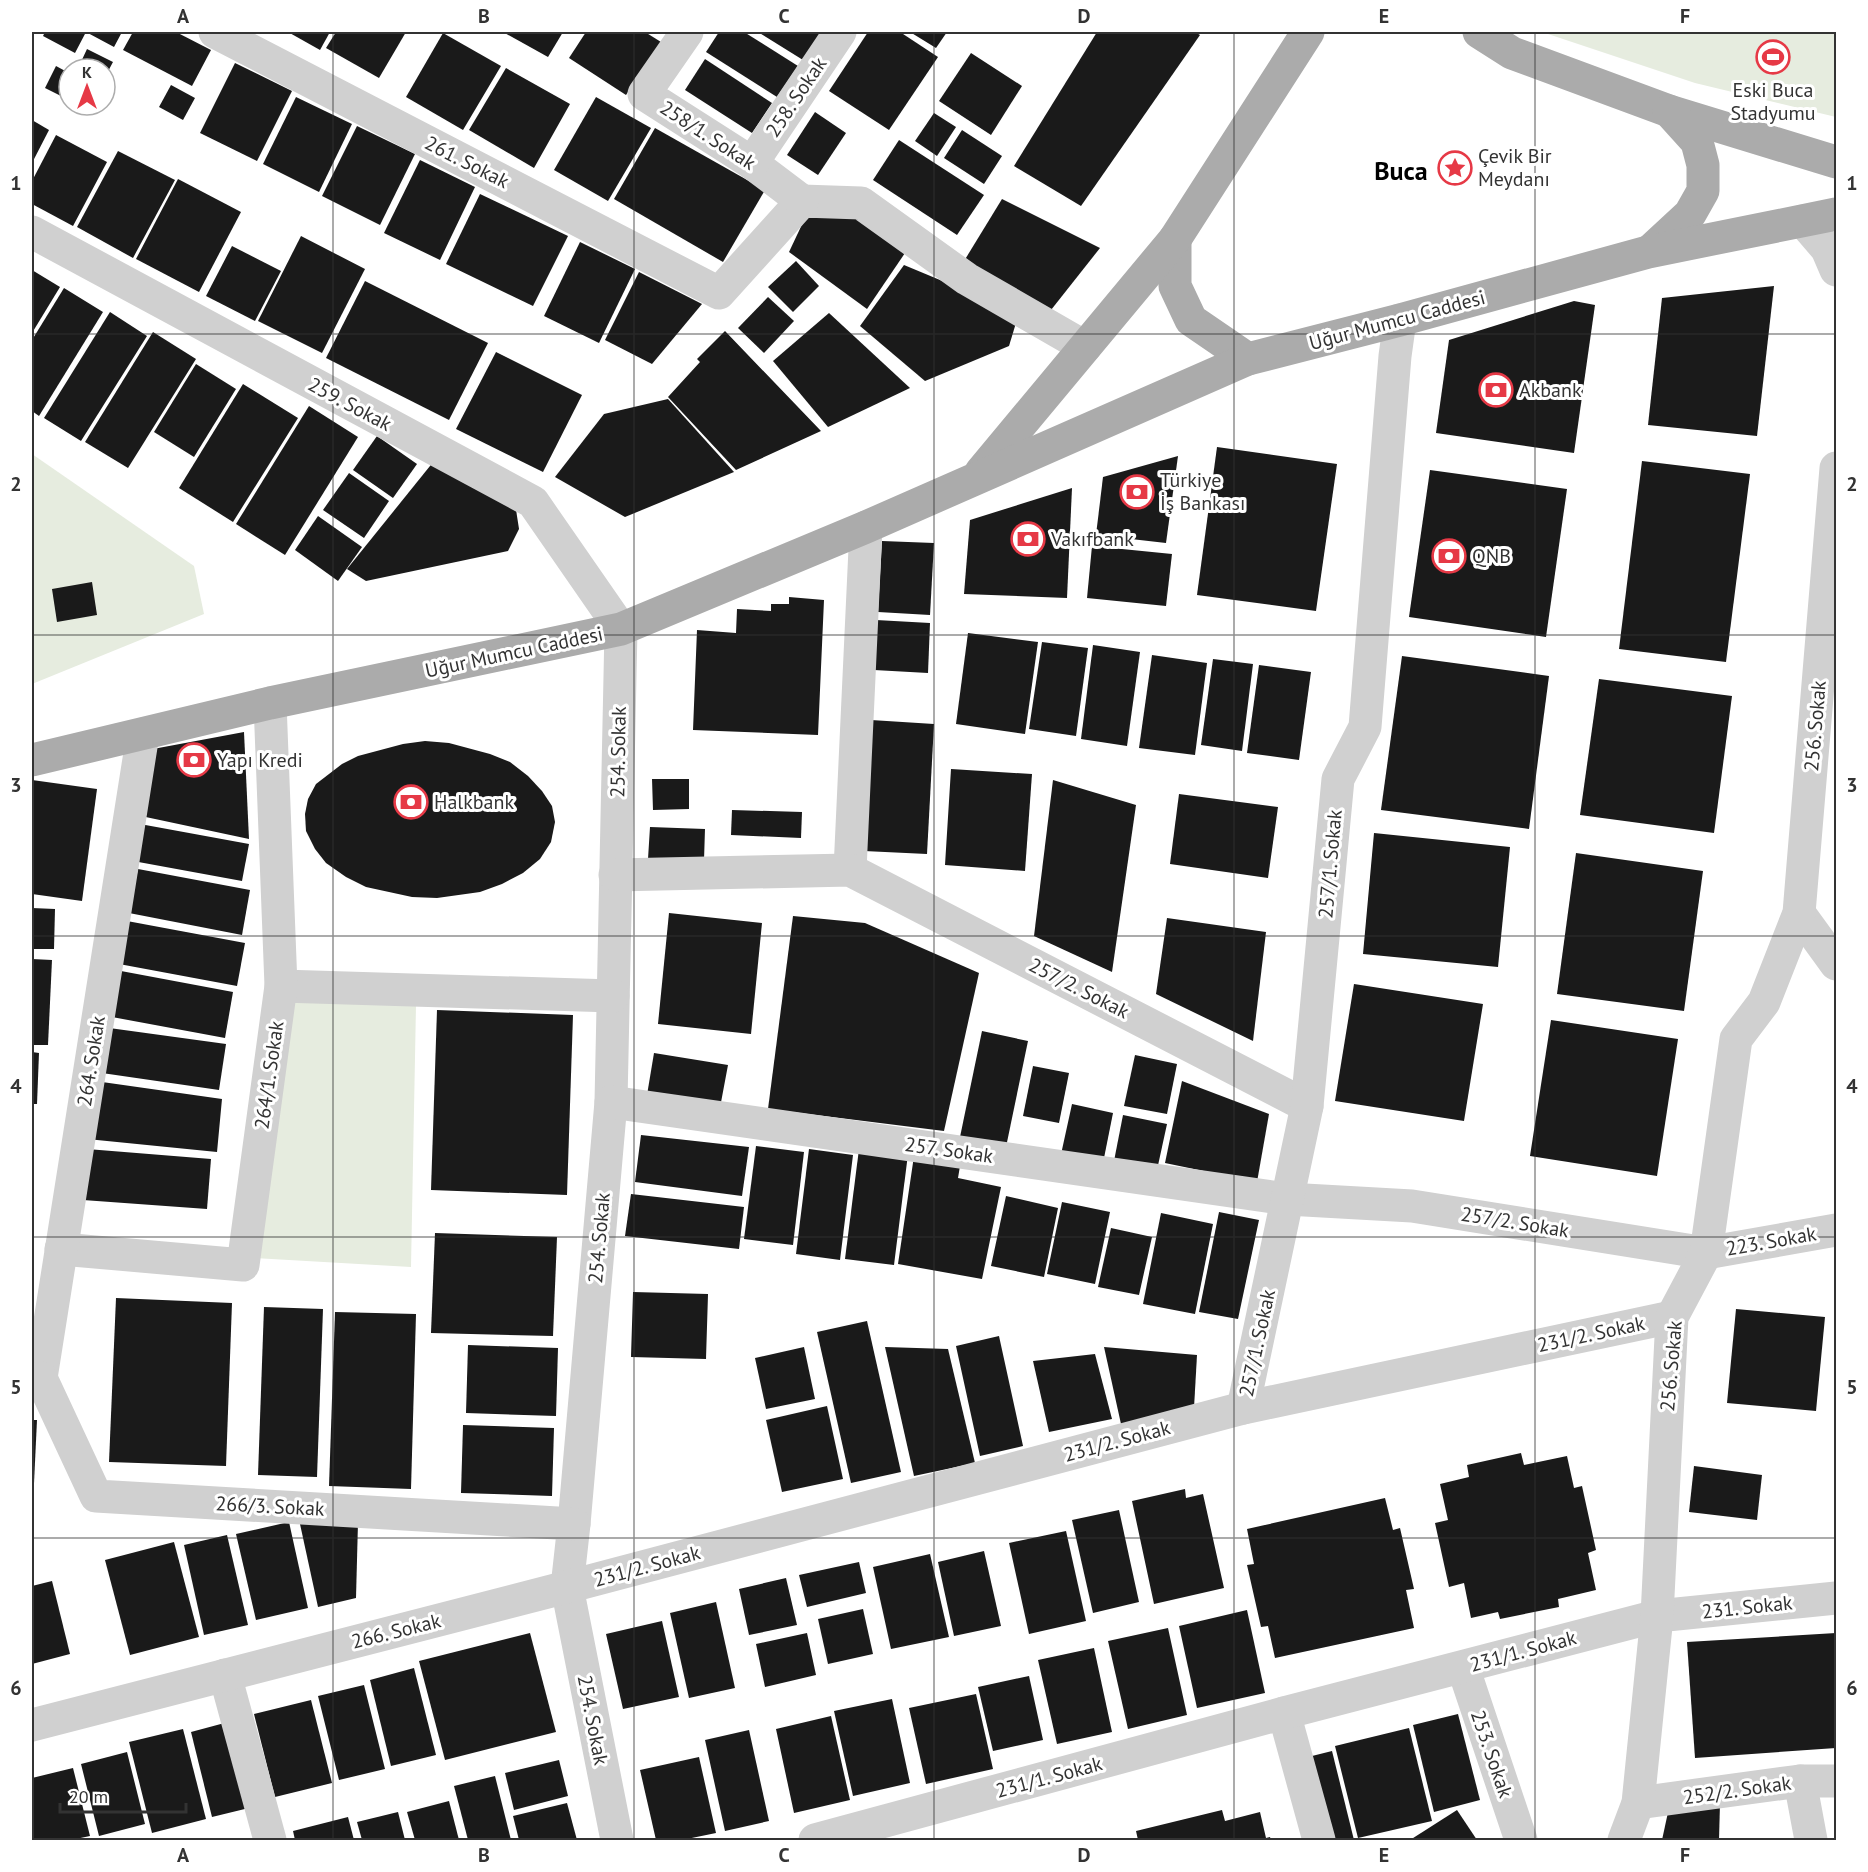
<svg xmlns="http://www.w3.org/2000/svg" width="1868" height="1872" viewBox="0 0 1868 1872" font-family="'PT Sans',sans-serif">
	<rect width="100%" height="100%" fill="#fff"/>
	<g fill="#e6ecdf">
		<polygon points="1542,32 1836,32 1836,117 1695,83"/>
		<polygon points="32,454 194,566 204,614 32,684"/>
		<polygon points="291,1000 416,1005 411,1267 252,1258"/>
	</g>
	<g fill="#1a1a1a">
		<polygon points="45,32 122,32 114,47 86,32 75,53 43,36"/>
		<polygon points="133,32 176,32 211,50 192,86 123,50"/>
		<polygon points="288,32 330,32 320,50"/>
		<polygon points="336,32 406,32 379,78 326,48"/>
		<polygon points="503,32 563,32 548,57"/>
		<polygon points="586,32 645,32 661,42 626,95 569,58"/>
		<polygon points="719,32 744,32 798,66 777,97 706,52"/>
		<polygon points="758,32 822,32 803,60"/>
		<polygon points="868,32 900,32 938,57 889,130 829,91"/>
		<polygon points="910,32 947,32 936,48"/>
		<polygon points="1097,32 1195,32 1200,35 1081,206 1014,166"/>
		<polygon points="443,33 501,66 463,130 406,97"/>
		<polygon points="87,49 113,62 105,77 105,69 90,69 80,64"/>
		<polygon points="971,53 1022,86 991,135 939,101"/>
		<polygon points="705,59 772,103 752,133 685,90"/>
		<polygon points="235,63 292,91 257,161 200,133"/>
		<polygon points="56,66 69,73 69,100 45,88"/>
		<polygon points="506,68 570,104 534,168 469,130"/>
		<polygon points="171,85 195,98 183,120 159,107"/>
		<polygon points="296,97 352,124 319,192 263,164"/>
		<polygon points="596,97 651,128 608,201 554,170"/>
		<polygon points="815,112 846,133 818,175 787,155"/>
		<polygon points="934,113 956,127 937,156 915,141"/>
		<polygon points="32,120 49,130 32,163"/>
		<polygon points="357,126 415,154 380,225 322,196"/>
		<polygon points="655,128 765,190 723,262 614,199"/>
		<polygon points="962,130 1002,156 984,184 944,158"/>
		<polygon points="56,135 107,162 73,226 32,204 32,181"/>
		<polygon points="899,140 984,195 957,235 873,180"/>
		<polygon points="118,151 175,180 133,258 77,227"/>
		<polygon points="420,160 475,187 440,260 384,233"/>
		<polygon points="178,179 241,212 199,292 136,259"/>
		<polygon points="480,194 568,236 533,306 446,264"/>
		<polygon points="1002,199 1100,248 1051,310 961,266"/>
		<polygon points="850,214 905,253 867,309 789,252 806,216"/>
		<polygon points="301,236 365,269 322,353 258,321"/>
		<polygon points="580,242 635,269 599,343 544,316"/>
		<polygon points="232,246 281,271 255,321 206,296"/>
		<polygon points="796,261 819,286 793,312 768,287"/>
		<polygon points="904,265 1019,313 1009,346 925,381 860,326"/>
		<polygon points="32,270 60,287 32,333"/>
		<polygon points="639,272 702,304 652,364 605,340"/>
		<polygon points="365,281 488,343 449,420 326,358"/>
		<polygon points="1774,286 1757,436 1648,425 1662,298"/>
		<polygon points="64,288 103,312 39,416 32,411 32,340"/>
		<polygon points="768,297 794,321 764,353 738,328"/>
		<polygon points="1574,301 1595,305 1574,453 1436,433 1449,340"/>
		<polygon points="110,312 147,336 81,441 44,418"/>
		<polygon points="829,313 910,388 828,427 773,361"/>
		<polygon points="725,331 821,431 736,470 668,397 700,362 697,359"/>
		<polygon points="153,332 196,359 128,468 85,442"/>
		<polygon points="496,352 582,395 543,472 456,429"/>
		<polygon points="196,364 236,389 194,457 154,432"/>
		<polygon points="243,384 298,418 233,522 179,488"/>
		<polygon points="668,399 734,472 625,517 555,477 604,414"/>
		<polygon points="309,406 358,437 285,555 236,524"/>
		<polygon points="377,436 417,464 393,498 353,470"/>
		<polygon points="1217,447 1337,464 1316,611 1197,595"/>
		<polygon points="1178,456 1166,543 1096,535 1103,477"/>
		<polygon points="434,461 515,503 519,529 508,551 366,581 347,569"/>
		<polygon points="1642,461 1750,474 1726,662 1619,649"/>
		<polygon points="1430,470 1567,489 1546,637 1409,617"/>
		<polygon points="349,473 389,501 364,538 323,510"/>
		<polygon points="1072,488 1067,598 964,594 970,520"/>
		<polygon points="318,516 362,547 338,581 295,550"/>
		<polygon points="882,541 934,543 930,615 878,612"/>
		<polygon points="1092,546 1172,554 1166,606 1087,598"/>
		<polygon points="92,582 97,615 57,622 52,589"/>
		<polygon points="789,597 824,600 818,735 693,730 697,630 736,633 737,609 771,611 771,604 789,604"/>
		<polygon points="876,620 930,623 928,673 874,670"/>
		<polygon points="968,633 1038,642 1025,734 956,724"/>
		<polygon points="1042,642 1088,648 1076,736 1029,729"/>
		<polygon points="1093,645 1140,652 1127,746 1081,739"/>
		<polygon points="1152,655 1207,663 1195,755 1139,748"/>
		<polygon points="1402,656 1549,676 1529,829 1381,810"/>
		<polygon points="1213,659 1253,664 1242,751 1201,745"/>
		<polygon points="1259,665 1311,672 1299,760 1247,753"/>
		<polygon points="1599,679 1732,696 1714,833 1580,815"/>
		<polygon points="871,720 934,724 927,854 864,851"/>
		<polygon points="244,732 249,839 141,816 153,749"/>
		<polygon points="425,741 449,743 490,754 510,762 528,776 542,791 552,806 555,822 551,842 540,859 523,873 502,884 480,892 437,898 412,897 366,887 346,877 326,863 315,849 306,831 305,814 308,799 316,784 342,764 358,756 403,744"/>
		<polygon points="951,769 1032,774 1025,871 945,865"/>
		<polygon points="652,779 689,779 689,809 653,810"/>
		<polygon points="32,780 97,789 82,901 32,894"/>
		<polygon points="1053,780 1136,805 1112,972 1034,936"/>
		<polygon points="1179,794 1278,807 1268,878 1170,864"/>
		<polygon points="732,810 802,812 801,838 731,835"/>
		<polygon points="140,824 249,844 242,881 133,861"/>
		<polygon points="650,827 705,829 704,860 648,859"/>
		<polygon points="1374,833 1510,847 1498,967 1363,954"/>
		<polygon points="1576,853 1703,871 1684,1011 1557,994"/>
		<polygon points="138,869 250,890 242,935 129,913"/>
		<polygon points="32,908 55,909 54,949 32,949"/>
		<polygon points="669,913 762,923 751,1034 658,1024"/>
		<polygon points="793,916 865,923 979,973 944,1131 768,1109"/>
		<polygon points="1167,918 1266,932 1253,1041 1156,994"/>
		<polygon points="127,921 245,943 237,986 119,964"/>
		<polygon points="32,959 52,960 48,1045 32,1045"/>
		<polygon points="121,971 233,992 225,1038 112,1017"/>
		<polygon points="1354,984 1483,1004 1464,1121 1335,1101"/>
		<polygon points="437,1010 573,1015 567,1195 431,1190"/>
		<polygon points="1551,1020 1678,1039 1657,1176 1530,1156"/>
		<polygon points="102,1027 226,1044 219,1090 95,1072"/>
		<polygon points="982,1031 1028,1041 1006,1147 960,1137"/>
		<polygon points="32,1052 39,1053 37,1104 32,1104"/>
		<polygon points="654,1053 728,1065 719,1113 646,1101"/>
		<polygon points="1135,1055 1177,1064 1167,1114 1124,1106"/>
		<polygon points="1033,1066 1069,1073 1059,1123 1023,1116"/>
		<polygon points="95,1081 222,1099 217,1152 87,1139"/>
		<polygon points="1182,1081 1269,1114 1257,1182 1165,1163"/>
		<polygon points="1072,1104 1113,1113 1102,1168 1060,1159"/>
		<polygon points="1123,1115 1167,1124 1157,1170 1114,1161"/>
		<polygon points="641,1135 749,1147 742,1196 635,1182"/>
		<polygon points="756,1146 804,1152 793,1245 744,1239"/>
		<polygon points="87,1149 211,1159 207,1209 83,1200"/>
		<polygon points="809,1149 853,1155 840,1260 796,1254"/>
		<polygon points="859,1149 908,1154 894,1265 845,1259"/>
		<polygon points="914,1156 960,1166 958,1178 1001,1187 982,1279 898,1264"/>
		<polygon points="631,1194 744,1207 739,1249 625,1236"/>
		<polygon points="1006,1196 1058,1208 1044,1277 991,1266"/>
		<polygon points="1062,1202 1110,1212 1095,1284 1047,1274"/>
		<polygon points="1219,1212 1259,1220 1238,1319 1199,1312"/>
		<polygon points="1161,1213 1213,1224 1195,1314 1143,1304"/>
		<polygon points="1111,1228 1152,1237 1139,1295 1098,1287"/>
		<polygon points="435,1233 557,1237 553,1336 431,1333"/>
		<polygon points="633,1292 708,1294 706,1359 631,1357"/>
		<polygon points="116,1298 232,1303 226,1466 109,1462"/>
		<polygon points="264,1307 323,1309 317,1477 258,1475"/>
		<polygon points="1736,1309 1825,1317 1816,1411 1727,1403"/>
		<polygon points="335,1312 416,1314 411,1489 329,1486"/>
		<polygon points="867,1321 901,1472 851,1483 817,1332"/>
		<polygon points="999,1336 1023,1446 980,1456 956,1346"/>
		<polygon points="468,1345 558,1348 556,1416 466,1413"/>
		<polygon points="804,1347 815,1399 766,1409 755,1358"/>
		<polygon points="885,1347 948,1349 975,1463 914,1476"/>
		<polygon points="1104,1347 1197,1355 1194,1408 1121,1424"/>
		<polygon points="1095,1354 1112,1419 1049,1432 1033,1361"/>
		<polygon points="827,1406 843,1479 782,1492 766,1420"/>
		<polygon points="32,1420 37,1420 34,1483 32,1483"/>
		<polygon points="463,1425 554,1428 552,1496 461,1493"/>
		<polygon points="1521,1453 1524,1465 1567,1456 1574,1488 1582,1486 1596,1550 1588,1553 1596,1590 1558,1599 1559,1607 1500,1619 1498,1612 1471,1618 1464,1583 1449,1587 1435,1523 1448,1520 1440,1484 1469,1477 1467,1465"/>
		<polygon points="1694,1466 1762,1475 1757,1520 1689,1512"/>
		<polygon points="1185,1489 1186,1498 1203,1494 1224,1588 1154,1604 1132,1501"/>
		<polygon points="1385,1498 1393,1530 1400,1528 1414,1589 1406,1590 1414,1628 1275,1658 1268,1626 1261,1627 1247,1565 1254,1564 1247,1529"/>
		<polygon points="1119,1510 1139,1602 1093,1613 1072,1520"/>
		<polygon points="289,1522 308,1608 256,1620 236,1534"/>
		<polygon points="358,1522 356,1598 318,1607 300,1524"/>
		<polygon points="1066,1531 1086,1621 1029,1634 1009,1543"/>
		<polygon points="227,1535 248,1625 204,1635 184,1545"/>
		<polygon points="174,1542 199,1637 130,1655 105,1560"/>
		<polygon points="984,1551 1001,1626 954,1636 938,1562"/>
		<polygon points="930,1554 949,1637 891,1649 873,1567"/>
		<polygon points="859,1562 866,1593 807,1607 799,1575"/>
		<polygon points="786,1578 797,1625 749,1635 739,1589"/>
		<polygon points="52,1581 70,1654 32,1664 32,1586"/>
		<polygon points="716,1602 735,1688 689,1698 670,1613"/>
		<polygon points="863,1609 873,1654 828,1664 818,1619"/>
		<polygon points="1247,1610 1265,1693 1197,1708 1179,1626"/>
		<polygon points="662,1621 679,1697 623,1709 606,1634"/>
		<polygon points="1168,1628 1187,1715 1128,1729 1108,1641"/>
		<polygon points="530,1633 556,1732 445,1760 419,1661"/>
		<polygon points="807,1633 816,1675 765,1687 756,1644"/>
		<polygon points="1836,1633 1836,1748 1695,1758 1687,1642"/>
		<polygon points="1094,1648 1112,1732 1057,1744 1038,1660"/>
		<polygon points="414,1668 436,1755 391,1766 370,1680"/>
		<polygon points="1029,1676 1043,1740 993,1751 978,1687"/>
		<polygon points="364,1685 385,1769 339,1780 318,1696"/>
		<polygon points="976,1694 993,1769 926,1784 909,1708"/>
		<polygon points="892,1699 910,1783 853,1796 834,1711"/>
		<polygon points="311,1700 332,1783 275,1797 254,1714"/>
		<polygon points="1458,1714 1480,1800 1434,1812 1413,1725"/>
		<polygon points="831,1716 850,1800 794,1813 776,1729"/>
		<polygon points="232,1721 253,1807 212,1817 191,1732"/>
		<polygon points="1409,1728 1432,1821 1358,1838 1335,1746"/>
		<polygon points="183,1729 206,1819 152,1833 129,1742"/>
		<polygon points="749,1730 769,1821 725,1831 705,1740"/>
		<polygon points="1332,1751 1354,1840 1325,1840 1304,1758"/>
		<polygon points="127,1752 145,1824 99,1836 81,1764"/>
		<polygon points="699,1757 716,1833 682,1840 656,1840 640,1770"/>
		<polygon points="559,1760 568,1796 514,1810 505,1773"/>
		<polygon points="73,1768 90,1836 71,1840 33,1840 32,1834 32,1778"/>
		<polygon points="495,1776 511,1840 468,1840 454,1786"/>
		<polygon points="449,1801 459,1840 415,1840 407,1812"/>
		<polygon points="567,1803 577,1840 519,1840 513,1816"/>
		<polygon points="1670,1803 1720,1803 1719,1840 1662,1840"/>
		<polygon points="1222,1810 1225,1821 1260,1812 1266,1838 1270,1837 1271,1840 1138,1840 1136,1831"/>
		<polygon points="1457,1810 1477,1840 1410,1840"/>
		<polygon points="398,1812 405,1840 362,1840 357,1822"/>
		<polygon points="348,1817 354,1840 295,1840 293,1831"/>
	</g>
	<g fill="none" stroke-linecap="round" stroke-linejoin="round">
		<g stroke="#d0d0d0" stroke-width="33">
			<polyline points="215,32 719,293 802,201 861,203 967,279 1085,347"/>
			<polyline points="687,32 644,94 752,163 802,201"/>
			<polyline points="752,163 840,32"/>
			<polyline points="1803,221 1827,249 1836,270"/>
			<polyline points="32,232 533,502 621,629 611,1102 574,1524 567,1587 617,1840"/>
			<polyline points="850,870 866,527"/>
			<polyline points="615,875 850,870 1307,1106"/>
			<polyline points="1799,913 1836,964"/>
			<polyline points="281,986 613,996"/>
			<polyline points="611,1102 1287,1199 1412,1206 1706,1253 1836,1230"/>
			<polyline points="61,1249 243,1265 281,986 270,703"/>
			<polyline points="41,1378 143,734"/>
			<polyline points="41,1378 96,1496 574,1524"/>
			<polyline points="1243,1408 1307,1106 1338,779 1365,727 1395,356 1400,320"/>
			<polyline points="1463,1667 1521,1840"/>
			<polyline points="225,1675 270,1840"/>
			<polyline points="1284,1713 1319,1840"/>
			<polyline points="32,1725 567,1587 1243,1408 1672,1317"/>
			<polyline points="1800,1781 1811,1840"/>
			<polyline points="1638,1803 1800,1781 1836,1781"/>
			<polyline points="815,1840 1284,1713 1657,1616 1836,1598"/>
			<polyline points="1624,1840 1638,1803 1657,1616 1672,1317 1706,1253 1736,1039 1764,1002 1799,913 1836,468"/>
		</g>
		<g stroke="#ababab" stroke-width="33">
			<polyline points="1479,32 1512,53 1669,111 1836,162"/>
			<polyline points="1175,239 1175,286 1191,320 1248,359"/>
			<polyline points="1650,251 1690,214 1703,191 1703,165 1697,142 1669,111"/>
			<polyline points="981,472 1175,239 1308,32"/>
			<polyline points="32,760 270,703 621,629 866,527 1248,359 1400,320 1648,252 1836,214"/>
		</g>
	</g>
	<path fill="none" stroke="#333" stroke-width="1.5" stroke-opacity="0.55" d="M333,32v1808M634,32v1808M934,32v1808M1234,32v1808M1535,32v1808M32,334h1804M32,635h1804M32,936h1804M32,1237h1804M32,1538h1804"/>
	<defs>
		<symbol id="stadium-ring" viewBox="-11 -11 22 22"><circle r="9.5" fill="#fff" stroke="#e63946" stroke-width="1.5"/><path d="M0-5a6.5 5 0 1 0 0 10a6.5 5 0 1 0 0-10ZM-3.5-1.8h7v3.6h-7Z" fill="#e63946"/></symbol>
		<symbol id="sight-ring" viewBox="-11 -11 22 22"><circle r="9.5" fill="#fff" stroke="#e63946" stroke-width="1.5"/><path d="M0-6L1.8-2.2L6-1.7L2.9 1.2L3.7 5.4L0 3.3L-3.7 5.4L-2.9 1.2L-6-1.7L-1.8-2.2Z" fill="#e63946"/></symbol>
		<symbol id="bank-ring" viewBox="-11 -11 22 22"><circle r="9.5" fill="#fff" stroke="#e63946" stroke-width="1.5"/><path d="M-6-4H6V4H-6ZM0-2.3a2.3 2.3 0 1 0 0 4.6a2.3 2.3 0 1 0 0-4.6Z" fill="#e63946"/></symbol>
	</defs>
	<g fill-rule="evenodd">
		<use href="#stadium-ring" x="1754" y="38" width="38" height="38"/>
		<use href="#sight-ring" x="1436" y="149" width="38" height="38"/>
		<use href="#bank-ring" x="1477" y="371" width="38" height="38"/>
		<use href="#bank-ring" x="1118" y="473" width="38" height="38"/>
		<use href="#bank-ring" x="1009" y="520" width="38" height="38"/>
		<use href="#bank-ring" x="1430" y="537" width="38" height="38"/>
		<use href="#bank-ring" x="175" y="741" width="38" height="38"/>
		<use href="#bank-ring" x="392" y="783" width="38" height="38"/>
	</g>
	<g text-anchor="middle" stroke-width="6" stroke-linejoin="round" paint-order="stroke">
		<g font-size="20" fill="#333" stroke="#fff" text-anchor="start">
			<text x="1773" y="97" text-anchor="middle">Eski Buca<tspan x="1773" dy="23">Stadyumu</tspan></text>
			<text x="1478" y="163">Çevik Bir<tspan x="1478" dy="23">Meydanı</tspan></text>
			<text x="1519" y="397">Akbank</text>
			<text x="1160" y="487">Türkiye<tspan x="1160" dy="23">İş Bankası</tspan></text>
			<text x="1051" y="546">Vakıfbank</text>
			<text x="1472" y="563">QNB</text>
			<text x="217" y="767">Yapı Kredi</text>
			<text x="434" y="809">Halkbank</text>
		</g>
		<g font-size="20" fill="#333" stroke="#fff">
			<text transform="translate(796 97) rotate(-56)" y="7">258. Sokak</text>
			<text transform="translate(708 135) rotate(33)" y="7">258/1. Sokak</text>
			<text transform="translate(467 162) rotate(27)" y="7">261. Sokak</text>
			<text transform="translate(1397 320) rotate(-15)" y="7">Uğur Mumcu Caddesi</text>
			<text transform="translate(350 404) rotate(28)" y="7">259. Sokak</text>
			<text transform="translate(514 652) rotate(-12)" y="7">Uğur Mumcu Caddesi</text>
			<text transform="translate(1815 726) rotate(-85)" y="7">256. Sokak</text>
			<text transform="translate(618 752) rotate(-89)" y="7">254. Sokak</text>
			<text transform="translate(1330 864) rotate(-85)" y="7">257/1. Sokak</text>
			<text transform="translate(1079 988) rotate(27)" y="7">257/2. Sokak</text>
			<text transform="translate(91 1061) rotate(-81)" y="7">264. Sokak</text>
			<text transform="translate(269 1075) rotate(-82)" y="7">264/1. Sokak</text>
			<text transform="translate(949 1150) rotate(8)" y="7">257. Sokak</text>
			<text transform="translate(1515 1222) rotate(9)" y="7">257/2. Sokak</text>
			<text transform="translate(599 1238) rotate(-85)" y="7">254. Sokak</text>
			<text transform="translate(1771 1241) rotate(-10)" y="7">223. Sokak</text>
			<text transform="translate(1591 1334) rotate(-12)" y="7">231/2. Sokak</text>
			<text transform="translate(1257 1343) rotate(-78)" y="7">257/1. Sokak</text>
			<text transform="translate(1671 1366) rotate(-85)" y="7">256. Sokak</text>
			<text transform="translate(1117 1441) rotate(-15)" y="7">231/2. Sokak</text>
			<text transform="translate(270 1506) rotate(3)" y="7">266/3. Sokak</text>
			<text transform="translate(647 1566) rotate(-15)" y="7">231/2. Sokak</text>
			<text transform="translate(1747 1607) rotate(-6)" y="7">231. Sokak</text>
			<text transform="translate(396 1631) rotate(-14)" y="7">266. Sokak</text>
			<text transform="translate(1523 1651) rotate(-15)" y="7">231/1. Sokak</text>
			<text transform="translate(593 1720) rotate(79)" y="7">254. Sokak</text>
			<text transform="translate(1492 1754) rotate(71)" y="7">253. Sokak</text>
			<text transform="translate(1049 1777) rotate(-15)" y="7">231/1. Sokak</text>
			<text transform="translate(1737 1790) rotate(-8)" y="7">252/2. Sokak</text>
		</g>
		<g font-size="26" font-weight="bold" fill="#000" stroke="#fff">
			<text x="1401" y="180">Buca</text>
		</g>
	</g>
	<rect width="1868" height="1872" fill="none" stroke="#ffffff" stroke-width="66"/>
	<g transform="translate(87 87)"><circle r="28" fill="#ffffff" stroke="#adadad" stroke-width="1.5"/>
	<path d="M0-4.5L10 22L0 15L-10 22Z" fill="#e63946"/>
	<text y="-9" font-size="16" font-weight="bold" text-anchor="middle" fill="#333333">K</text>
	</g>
	<path d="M60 1803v9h126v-9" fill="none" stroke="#333333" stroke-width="3"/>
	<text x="69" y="1803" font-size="18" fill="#333333" stroke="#ffffff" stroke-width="4.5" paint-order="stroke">20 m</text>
	<rect x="33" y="33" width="1802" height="1806" fill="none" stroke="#333" stroke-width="2"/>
	<g font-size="20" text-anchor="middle" font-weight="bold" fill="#333">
		<text x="183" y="23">A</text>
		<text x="484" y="23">B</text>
		<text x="784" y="23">C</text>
		<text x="1084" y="23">D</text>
		<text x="1384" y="23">E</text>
		<text x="1685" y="23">F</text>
		<text x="16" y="190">1</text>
		<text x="1852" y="190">1</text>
		<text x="16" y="491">2</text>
		<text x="1852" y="491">2</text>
		<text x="16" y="792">3</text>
		<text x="1852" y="792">3</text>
		<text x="16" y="1093">4</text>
		<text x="1852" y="1093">4</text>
		<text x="16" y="1394">5</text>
		<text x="1852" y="1394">5</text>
		<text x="16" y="1695">6</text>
		<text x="1852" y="1695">6</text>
		<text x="183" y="1862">A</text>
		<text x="484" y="1862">B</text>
		<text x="784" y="1862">C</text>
		<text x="1084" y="1862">D</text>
		<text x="1384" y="1862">E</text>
		<text x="1685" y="1862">F</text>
	</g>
</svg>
